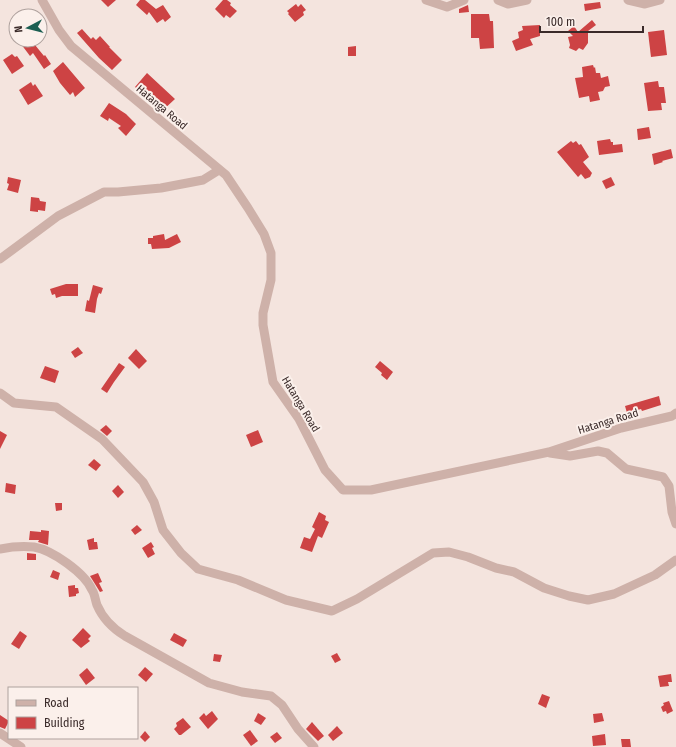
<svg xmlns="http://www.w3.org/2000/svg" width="676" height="747" viewBox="0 0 676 747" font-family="'Fira Sans Condensed',sans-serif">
	<rect width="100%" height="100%" fill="#f4e4de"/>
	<g fill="#cd4344">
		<polygon points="101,0 116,0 108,7"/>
		<polygon points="140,0 145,0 156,9 163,5 171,17 165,22 163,19 157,23 149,12 147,15 136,5"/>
		<polygon points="223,0 227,0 231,3 230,5 237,11 230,18 226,15 224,18 215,9"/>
		<polygon points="600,2 601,8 585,11 584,4"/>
		<polygon points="296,4 298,7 301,4 306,10 303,12 304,15 295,22 288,14 289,13 287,11"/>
		<polygon points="468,5 469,12 459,13 459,9"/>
		<polygon points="471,14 489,14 490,21 493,21 494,48 480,49 479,38 471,38"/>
		<polygon points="592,20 596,25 588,31 588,43 583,50 579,48 576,51 569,48 570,45 568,37 573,36 568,31 574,26 578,32"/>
		<polygon points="540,25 540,36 530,39 533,45 516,51 512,41 519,38 518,32 523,30 522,26"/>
		<polygon points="82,29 91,39 93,37 96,40 100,36 110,47 109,47 122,60 112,70 99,58 77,33"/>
		<polygon points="664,30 667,55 651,57 648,32"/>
		<polygon points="18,40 41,40 35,45 44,56 45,55 51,64 44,69 33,53 30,56"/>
		<polygon points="356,46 356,56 348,56 348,47"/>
		<polygon points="12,54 15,57 17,56 24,66 12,74 3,60"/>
		<polygon points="63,62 85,88 75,97 73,92 70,95 60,83 53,71"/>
		<polygon points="593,65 594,68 595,67 596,73 600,73 601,78 608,76 610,86 605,87 603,91 598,92 600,100 590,102 589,96 579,98 575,78 583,77 582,67"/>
		<polygon points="147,73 175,99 162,111 148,96 147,97 135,87"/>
		<polygon points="658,81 659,87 664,87 666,103 661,103 662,110 648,111 644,83"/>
		<polygon points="31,82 33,86 35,84 43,96 28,105 19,90"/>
		<polygon points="109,103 126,114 136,124 126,136 118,128 121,126 109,118 108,121 100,116"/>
		<polygon points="649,127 651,138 638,140 637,129"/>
		<polygon points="610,139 611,142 613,142 613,145 622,144 623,152 599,155 597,141"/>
		<polygon points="571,141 573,143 576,141 579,145 581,144 589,157 583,162 592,173 590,177 585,179 581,174 578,177 557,152"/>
		<polygon points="671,149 673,158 662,161 663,162 654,165 652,154"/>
		<polygon points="8,177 21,180 18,193 7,190 9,184 7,183"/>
		<polygon points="611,177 615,185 606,189 602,181"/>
		<polygon points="31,197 39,198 40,201 46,202 45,211 38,210 38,212 30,211"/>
		<polygon points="164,234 165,240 177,234 181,242 169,248 152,249 151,244 148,244 148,238 153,238 153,236"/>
		<polygon points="66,284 78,284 78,296 62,296 56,298 55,294 52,295 50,289"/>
		<polygon points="93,285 103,288 101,294 99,293 97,299 95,313 85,311 87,300 89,301"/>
		<polygon points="78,347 83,353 75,358 71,352"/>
		<polygon points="136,349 147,361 139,369 128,358"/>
		<polygon points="380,361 393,372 387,380 381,375 382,373 375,367"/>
		<polygon points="119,363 125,367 114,382 107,393 101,389"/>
		<polygon points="45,366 59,371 55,383 40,378"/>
		<polygon points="659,396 661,405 642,411 641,409 627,413 625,406"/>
		<polygon points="106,425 112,431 107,436 100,430"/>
		<polygon points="258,430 263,442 251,447 246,435"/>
		<polygon points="0,431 7,435 0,449"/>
		<polygon points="94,459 101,465 96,471 88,465"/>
		<polygon points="6,483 16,485 15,494 5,492"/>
		<polygon points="118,485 124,492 118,498 112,491"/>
		<polygon points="55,503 62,503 62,510 56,511"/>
		<polygon points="319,512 326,516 325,520 329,522 322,538 318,536 312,552 300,548 304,537 310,539 315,529 312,527"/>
		<polygon points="137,525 142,530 135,535 131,530"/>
		<polygon points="41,530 49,531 48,545 38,542 39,540 29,540 30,531 41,532"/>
		<polygon points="94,538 94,542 97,542 98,549 89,550 87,540"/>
		<polygon points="151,542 154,547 152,548 155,554 148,558 142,548"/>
		<polygon points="27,553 36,554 36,560 27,560"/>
		<polygon points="53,570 60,573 58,580 50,577"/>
		<polygon points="98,573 102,582 99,583 103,591 100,592 90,576"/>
		<polygon points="75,585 75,588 78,588 79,593 76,594 76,596 69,597 68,586"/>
		<polygon points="83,628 91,636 88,639 90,641 81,648 72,640"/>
		<polygon points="20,631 27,636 19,649 11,644"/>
		<polygon points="174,633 187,640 183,647 170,640"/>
		<polygon points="337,653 341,660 335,663 331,656"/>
		<polygon points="214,654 222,655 220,662 213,661"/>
		<polygon points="145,667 153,674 146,682 138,675"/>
		<polygon points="87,668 95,678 86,685 79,675"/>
		<polygon points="671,674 672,682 668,682 669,686 660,687 658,676"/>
		<polygon points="542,694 550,697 546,708 538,704"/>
		<polygon points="669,701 673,711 667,714 666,711 663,712 661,707 664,705 663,703"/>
		<polygon points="212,711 218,719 208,729 199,718 204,713 206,716"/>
		<polygon points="258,713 266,718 261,725 254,721"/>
		<polygon points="602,713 604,721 594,723 593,714"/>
		<polygon points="0,715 9,721 5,729 0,727"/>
		<polygon points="183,718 191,727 181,735 179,735 174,729 177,726 176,723"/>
		<polygon points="312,722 324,736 318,741 306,729"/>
		<polygon points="337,726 343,733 333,741 328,735"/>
		<polygon points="250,730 258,741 251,746 243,735"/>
		<polygon points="145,731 150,737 145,742 140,737"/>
		<polygon points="277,732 282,738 275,743 270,737"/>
		<polygon points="605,734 606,745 593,746 592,736"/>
		<polygon points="621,739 630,739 631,747 622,747"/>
	</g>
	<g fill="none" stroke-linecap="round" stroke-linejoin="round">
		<g stroke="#ceb1a9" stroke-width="9">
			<polyline points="42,0 59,30 71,46 226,175 248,208 264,234 271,253 271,280 263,313 263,325 273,382 299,419 325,470 343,490 371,490 549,452 621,428 672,416 676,413"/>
			<polyline points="426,0 447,7 464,0"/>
			<polyline points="498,0 508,4 527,0"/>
			<polyline points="628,0 645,4 660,0"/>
			<polyline points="0,259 58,216 104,192 118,192 161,188 203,180 219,170"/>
			<polyline points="0,393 14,403 56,407 102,439 123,461 143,482 154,502 163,530 181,553 198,569 238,580 286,600 332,611 357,599 433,553 449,552 468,557 496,568 514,572 544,588 569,596 588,600 614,594 655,575 676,560"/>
			<polyline points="550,453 570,456 598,451 607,453 626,469 663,477 669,486 672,512 676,524"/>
			<path d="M0,549c10,-2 24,-3 34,-2 18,3 51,26 58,43 3,4 3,10 5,15 6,14 15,23 28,31l84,47 33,9 29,4 11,9 16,24 16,18"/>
			<polyline points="0,733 21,747"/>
		</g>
	</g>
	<g text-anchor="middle" stroke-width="4" stroke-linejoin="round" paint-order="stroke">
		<g font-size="11" fill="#3a2a29" stroke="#fbf0eb">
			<text transform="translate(162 107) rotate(40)" y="4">Hatanga Road</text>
			<text transform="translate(301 404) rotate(59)" y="4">Hatanga Road</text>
			<text transform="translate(608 421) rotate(-17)" y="4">Hatanga Road</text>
		</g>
	</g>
	<rect x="8" y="687" width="130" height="52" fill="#fbf0eb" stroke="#aea19d"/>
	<rect x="16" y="700" width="20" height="6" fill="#ceb1a9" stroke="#aea19d"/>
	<text x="44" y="707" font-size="12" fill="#3a2a29">Road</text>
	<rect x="16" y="717" width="20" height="12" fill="#cd4344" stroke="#aea19d"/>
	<text x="44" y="727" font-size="12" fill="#3a2a29">Building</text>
	<g transform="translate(28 28) rotate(263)"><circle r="19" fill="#fbf0eb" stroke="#aea19d"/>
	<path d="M0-3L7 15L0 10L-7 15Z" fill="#1c5f52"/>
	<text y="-6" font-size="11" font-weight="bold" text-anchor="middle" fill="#3a2a29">N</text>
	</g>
	<path d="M540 26v6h103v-6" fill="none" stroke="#3a2a29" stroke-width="2"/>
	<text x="546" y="26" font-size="12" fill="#3a2a29" stroke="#fbf0eb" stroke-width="3" paint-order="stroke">100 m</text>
</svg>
